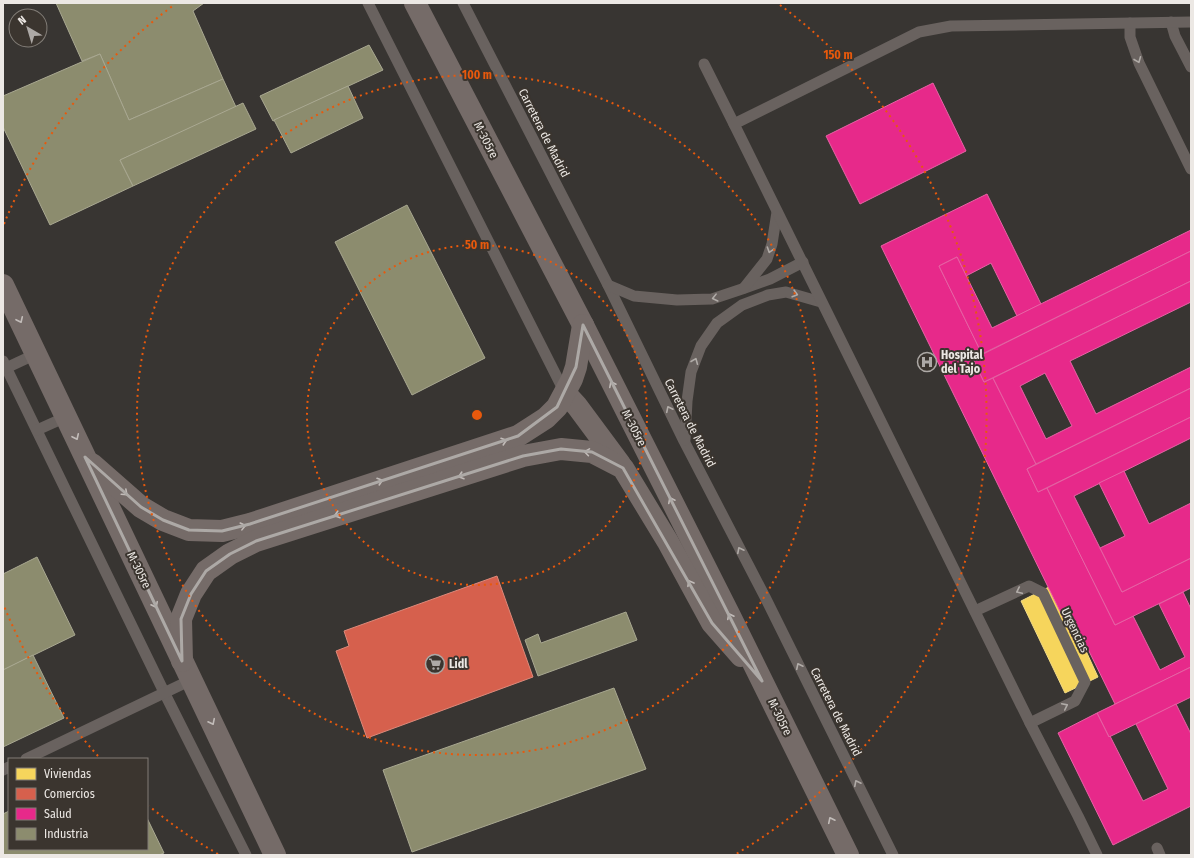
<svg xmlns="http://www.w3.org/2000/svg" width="1194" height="858" viewBox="0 0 1194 858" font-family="'Fira Sans Condensed',sans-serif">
	<rect width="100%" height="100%" fill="#383532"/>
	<polygon fill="#f6d55c" stroke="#f3db85" points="1055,584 1098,677 1065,693 1021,601"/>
	<polygon fill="#d6604d" stroke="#dd897a" points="497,576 533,677 367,738 336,651 349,646 344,631"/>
	<g fill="#e7298a" stroke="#e862a5" fill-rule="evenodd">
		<polygon points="933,83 966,151 860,204 826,136"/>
		<polygon points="987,194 1041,304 1017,316 991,263 966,276 957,257 939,266 982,354 973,359 984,382 993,378 1036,464 1027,469 1038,492 1047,488 1115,625 1133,616 1160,670 1185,657 1159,604 1183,592 1191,609 1191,667 1115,704 1084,641 1076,644 881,246"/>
		<polygon points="1191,230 1191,251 982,354 939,266 957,257 992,328"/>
		<polygon points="1191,251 1191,281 984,382 973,359"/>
		<path d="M1191,281v21l-121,59 26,53 95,-47v21l-155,76 -43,-86zM1045,373l27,53 -26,13 -26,-53z"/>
		<polygon points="1191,388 1191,417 1038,492 1027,469"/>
		<polygon points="1191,417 1191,438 1074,496 1122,592 1191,558 1191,588 1115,625 1047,488"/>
		<polygon points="1124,471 1149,524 1191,503 1191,558 1122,592 1100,548 1125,536 1099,483"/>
		<polygon points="1191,667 1191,697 1109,737 1097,713"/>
		<polygon points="1176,704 1191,734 1191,806 1113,845 1058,733 1097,713 1109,737 1110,736 1143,801 1168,789 1136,724"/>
	</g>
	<g fill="#8c8c6e" stroke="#a9a891">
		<polygon points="56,3 204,3 193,11 223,79 129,120 100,54 82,61"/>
		<polygon points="369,45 383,70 273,121 260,96"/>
		<polygon points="100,54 129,120 223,79 236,107 120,160 133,186 50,225 3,127 3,96"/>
		<polygon points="348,86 363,118 291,153 274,120"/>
		<polygon points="243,103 256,129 133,186 120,160"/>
		<polygon points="407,205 485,358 412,395 335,242"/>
		<polygon points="37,557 75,635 3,670 3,574"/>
		<polygon points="626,612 637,640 538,676 525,640 538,634 541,643"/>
		<polygon points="33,655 64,718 3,747 3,670"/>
		<polygon points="614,688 646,769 412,852 383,770"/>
		<polygon points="9,811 9,849 147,849 147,818 164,853 159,855 3,855 3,814"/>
	</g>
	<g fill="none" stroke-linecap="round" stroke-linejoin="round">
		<g stroke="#69625f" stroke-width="11">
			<polyline points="368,3 565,393"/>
			<polyline points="463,3 608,285 684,441 765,597 893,855"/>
			<polyline points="1171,22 1175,36 1191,67"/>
			<polyline points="1130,23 1130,37 1139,63 1191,169"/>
			<polyline points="704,64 734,124"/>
			<polyline points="608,285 634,296 677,300 712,299 742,289 770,279 803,262"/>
			<polyline points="744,288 767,259 772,244 777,212"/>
			<polyline points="3,361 164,692 246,855"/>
			<polyline points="6,368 36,354"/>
			<polyline points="37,430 66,417"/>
			<polyline points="685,440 687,401 691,372 701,346 717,323 742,305 768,295 786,292 821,302"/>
			<polyline points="975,611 1029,586 1043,593 1085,682 1075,701 1030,723"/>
			<polyline points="26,759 191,680"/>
			<polyline points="3,770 9,767"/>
			<polyline points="1157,848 1160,855"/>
			<polyline points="1097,855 1078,816 1030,723 734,124 919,32 951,26 1191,22"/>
		</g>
		<g stroke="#756b68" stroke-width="22">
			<polyline points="415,3 583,325 730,616 848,855"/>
			<polyline points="3,285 275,855"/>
			<polyline points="565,393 577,406 620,464"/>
			<polyline points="92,464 141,507 163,520 189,530 222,531 250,524 518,436 546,418 557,407 572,379 576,367 583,325"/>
			<polyline points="182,661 181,619 191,594 206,571 230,554 256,541 523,456 561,449 592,452 623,468 668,542 712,623 741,656"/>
		</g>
	</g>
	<defs><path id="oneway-chevron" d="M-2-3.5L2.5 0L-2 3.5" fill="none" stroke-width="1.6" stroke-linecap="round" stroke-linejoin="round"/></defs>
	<g stroke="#b1aca8">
		<use href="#oneway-chevron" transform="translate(1138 60) rotate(68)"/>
		<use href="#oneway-chevron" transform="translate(770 250) rotate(108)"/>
		<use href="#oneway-chevron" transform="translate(795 294) rotate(16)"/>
		<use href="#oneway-chevron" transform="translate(715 298) rotate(166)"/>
		<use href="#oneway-chevron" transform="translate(695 361) rotate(-68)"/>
		<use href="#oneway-chevron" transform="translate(669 409) rotate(-116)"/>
		<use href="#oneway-chevron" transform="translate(740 550) rotate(-117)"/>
		<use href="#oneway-chevron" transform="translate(1019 591) rotate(155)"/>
		<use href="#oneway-chevron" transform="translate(799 666) rotate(-116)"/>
		<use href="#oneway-chevron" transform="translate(1065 706) rotate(-26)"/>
		<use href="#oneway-chevron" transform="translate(857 783) rotate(-117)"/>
	</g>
	<g stroke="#c2bcb9">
		<use href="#oneway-chevron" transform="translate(20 320) rotate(65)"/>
		<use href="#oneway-chevron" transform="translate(612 384) rotate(-117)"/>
		<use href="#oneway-chevron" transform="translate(76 437) rotate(65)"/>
		<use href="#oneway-chevron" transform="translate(504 441) rotate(-18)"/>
		<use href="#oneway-chevron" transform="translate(587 452) rotate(-171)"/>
		<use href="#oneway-chevron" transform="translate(461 476) rotate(162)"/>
		<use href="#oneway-chevron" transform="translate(380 481) rotate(-18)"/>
		<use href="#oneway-chevron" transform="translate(125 493) rotate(42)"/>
		<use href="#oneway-chevron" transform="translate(671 500) rotate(-117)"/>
		<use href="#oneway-chevron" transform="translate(337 515) rotate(162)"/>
		<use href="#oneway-chevron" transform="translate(243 526) rotate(-14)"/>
		<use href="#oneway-chevron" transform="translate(690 583) rotate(-119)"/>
		<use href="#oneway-chevron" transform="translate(155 605) rotate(64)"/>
		<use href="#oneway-chevron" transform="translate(730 616) rotate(-117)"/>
		<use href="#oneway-chevron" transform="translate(212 722) rotate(64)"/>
		<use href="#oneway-chevron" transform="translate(831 820) rotate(-116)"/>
	</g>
	<path fill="none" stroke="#ada9a6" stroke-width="3" stroke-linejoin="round" d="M583,325l179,356 -50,-58 -89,-155 -31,-16 -31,-3 -38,7 -267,85 -26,13 -24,17 -15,23 -10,25 1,42 -97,-204 56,50 22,13 26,10 33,1 28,-7 268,-88 39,-29 19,-40z"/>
	<g fill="none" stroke="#e8590c" stroke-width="2" stroke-dasharray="2 4">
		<circle cx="477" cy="415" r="170"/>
		<circle cx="477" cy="415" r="340"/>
		<path d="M218 854A510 510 0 0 1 149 806M98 756A510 510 0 0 1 4 606M4 224A510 510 0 0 1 174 5M780 5A510 510 0 0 1 736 854"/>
	</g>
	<defs>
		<symbol id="hospital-ring" viewBox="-11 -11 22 22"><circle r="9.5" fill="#3b352f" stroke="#ada9a6" stroke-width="1.5"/><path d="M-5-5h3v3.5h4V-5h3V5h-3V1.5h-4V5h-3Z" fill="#ada9a6"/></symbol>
		<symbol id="supermarket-ring" viewBox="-11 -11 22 22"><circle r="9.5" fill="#3b352f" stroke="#ada9a6" stroke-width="1.5"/><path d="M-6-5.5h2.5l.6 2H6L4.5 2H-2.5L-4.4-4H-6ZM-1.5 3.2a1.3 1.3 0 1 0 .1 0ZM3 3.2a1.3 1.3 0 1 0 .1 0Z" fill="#ada9a6"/></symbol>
	</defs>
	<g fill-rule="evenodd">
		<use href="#hospital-ring" x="916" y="351" width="22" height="22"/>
		<use href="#supermarket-ring" x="424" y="653" width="22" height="22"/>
	</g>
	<g text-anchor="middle" stroke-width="4" stroke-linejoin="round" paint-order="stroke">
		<g font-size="12" fill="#ece8e4" stroke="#3b352f">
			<text transform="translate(544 133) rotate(63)" y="4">Carretera de Madrid</text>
			<text transform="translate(486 140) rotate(63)" y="4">M-305re</text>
			<text transform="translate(690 423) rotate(63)" y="4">Carretera de Madrid</text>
			<text transform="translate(634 428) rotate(63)" y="4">M-305re</text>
			<text transform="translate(139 570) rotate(64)" y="4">M-305re</text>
			<text transform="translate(1075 630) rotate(64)" y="4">Urgencias</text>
			<text transform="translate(836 712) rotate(63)" y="4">Carretera de Madrid</text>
			<text transform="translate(780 717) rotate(64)" y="4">M-305re</text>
		</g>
		<g font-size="12" font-weight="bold" fill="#ece8e4" stroke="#3b352f" text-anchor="start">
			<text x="941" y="359">Hospital<tspan x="941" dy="14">del Tajo</tspan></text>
			<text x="449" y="668">Lidl</text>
		</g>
	</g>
	<circle cx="477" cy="415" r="6" fill="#e8590c" stroke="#3b352f" stroke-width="2"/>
	<g font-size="12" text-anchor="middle" font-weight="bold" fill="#e8590c" stroke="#3b352f" stroke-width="4" stroke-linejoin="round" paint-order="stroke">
		<text x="838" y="59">150 m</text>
		<text x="477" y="79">100 m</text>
		<text x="477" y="249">50 m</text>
	</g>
	<rect width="1194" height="858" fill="none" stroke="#ece8e4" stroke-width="8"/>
	<rect x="8" y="758" width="140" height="92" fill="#3b352f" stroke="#827d77"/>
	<rect x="16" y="768" width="20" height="12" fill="#f6d55c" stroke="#827d77"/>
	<text x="44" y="778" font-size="12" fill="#ece8e4">Viviendas</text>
	<rect x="16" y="788" width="20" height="12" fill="#d6604d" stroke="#827d77"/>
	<text x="44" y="798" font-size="12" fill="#ece8e4">Comercios</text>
	<rect x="16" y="808" width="20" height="12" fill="#e7298a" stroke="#827d77"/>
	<text x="44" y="818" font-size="12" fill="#ece8e4">Salud</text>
	<rect x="16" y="828" width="20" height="12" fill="#8c8c6e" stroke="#827d77"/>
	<text x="44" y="838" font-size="12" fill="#ece8e4">Industria</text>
	<g transform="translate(28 28) rotate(322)"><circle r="19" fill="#3b352f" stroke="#827d77"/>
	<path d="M0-3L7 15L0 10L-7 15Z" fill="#ada9a6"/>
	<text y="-6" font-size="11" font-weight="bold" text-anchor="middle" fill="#ece8e4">N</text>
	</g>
</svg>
